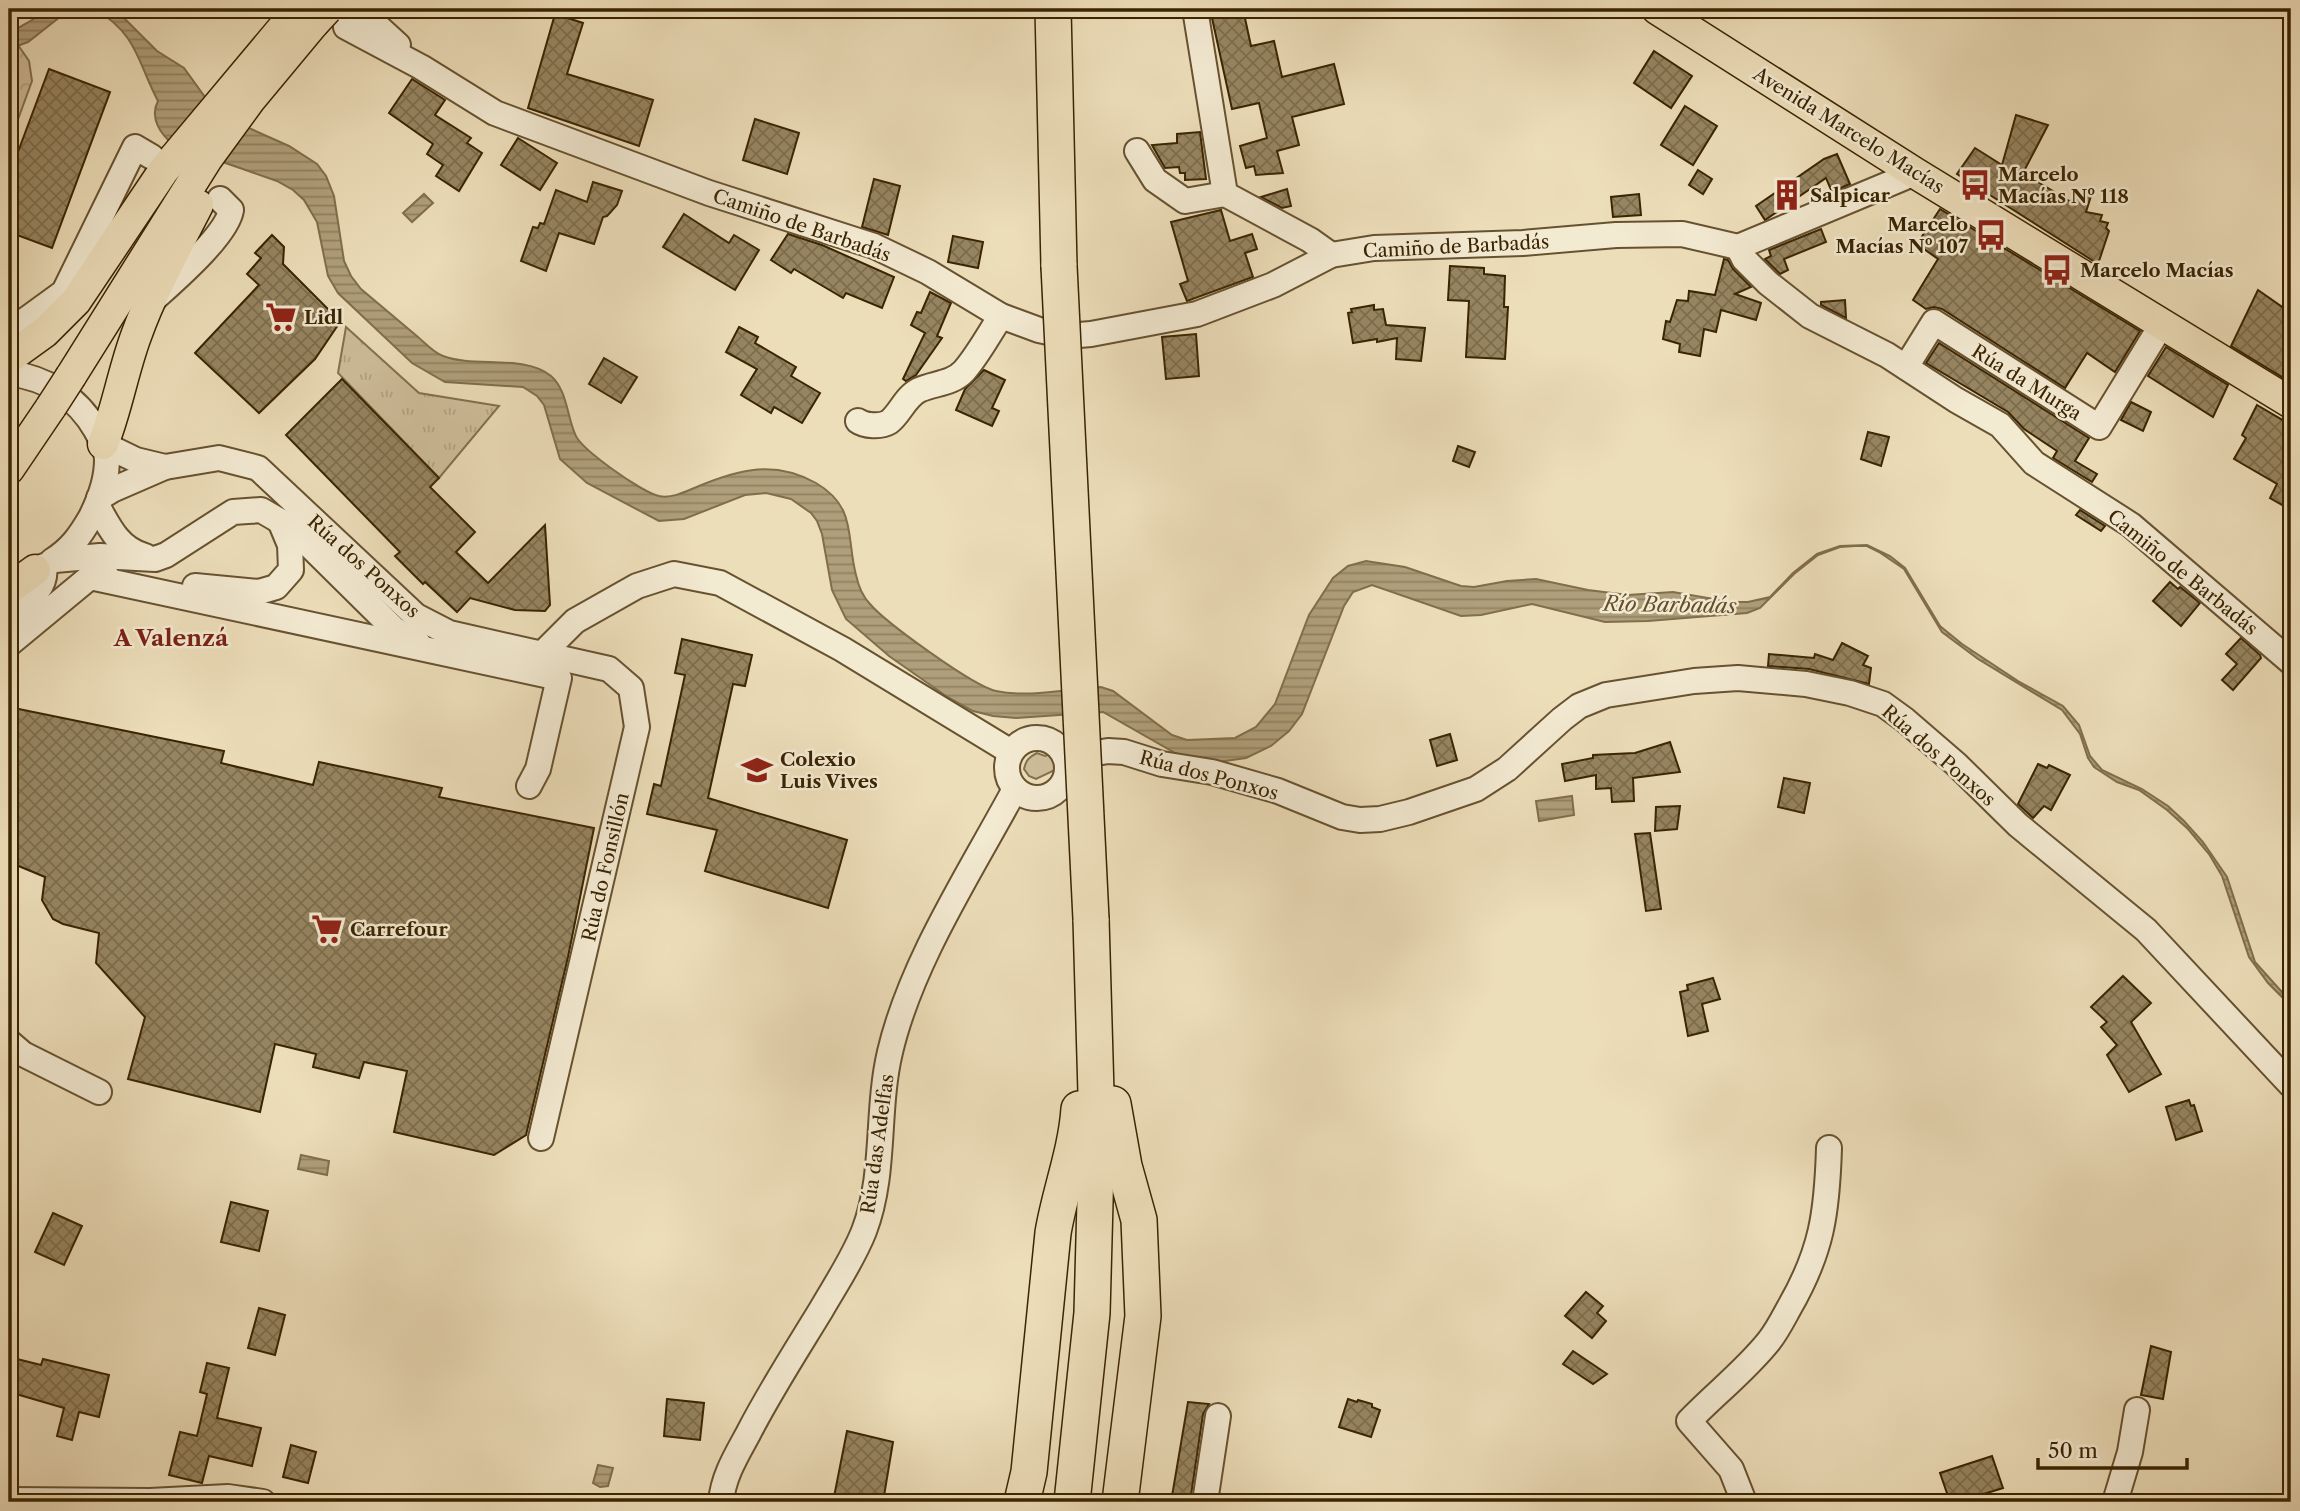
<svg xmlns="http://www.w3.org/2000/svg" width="2300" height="1511" viewBox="0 0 2300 1511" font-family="'Libre Caslon Text',serif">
	<defs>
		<pattern id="grass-tufts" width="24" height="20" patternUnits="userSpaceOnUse" patternTransform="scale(1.75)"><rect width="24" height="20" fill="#cfbe9b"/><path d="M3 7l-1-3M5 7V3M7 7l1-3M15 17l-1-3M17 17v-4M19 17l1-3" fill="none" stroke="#b2a384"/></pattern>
		<pattern id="forest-crowns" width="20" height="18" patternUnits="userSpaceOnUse" patternTransform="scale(1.75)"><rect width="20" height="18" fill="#cfbe9b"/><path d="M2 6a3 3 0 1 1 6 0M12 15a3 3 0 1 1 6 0" fill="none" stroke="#b2a384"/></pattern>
		<pattern id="water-rules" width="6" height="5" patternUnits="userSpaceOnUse" patternTransform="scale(1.75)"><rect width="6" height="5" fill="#b09f7b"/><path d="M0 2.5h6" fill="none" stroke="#908162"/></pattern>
		<pattern id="building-cross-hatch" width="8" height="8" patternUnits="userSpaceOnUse" patternTransform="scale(1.75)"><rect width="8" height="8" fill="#978561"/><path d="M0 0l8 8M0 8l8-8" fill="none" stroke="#7c6d4e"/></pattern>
	</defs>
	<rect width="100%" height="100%" fill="#eddeba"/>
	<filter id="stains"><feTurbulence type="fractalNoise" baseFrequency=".00286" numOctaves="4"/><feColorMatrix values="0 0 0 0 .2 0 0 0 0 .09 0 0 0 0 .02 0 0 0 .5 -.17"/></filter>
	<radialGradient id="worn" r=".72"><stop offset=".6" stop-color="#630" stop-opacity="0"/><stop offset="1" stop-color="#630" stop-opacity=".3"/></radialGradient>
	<polygon fill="url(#grass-tufts)" stroke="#84714e" stroke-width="2" points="346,327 419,393 499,406 439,478 338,373"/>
	<polygon fill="url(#forest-crowns)" stroke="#84714e" stroke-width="2" points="18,45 29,61 32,81 9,144 9,49"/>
	<path fill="#cfbe9b" stroke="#84714e" stroke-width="2" d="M1056,752l3,2 2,8 -6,8 -19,9 -7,-3 -5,-7c2,-9 5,-12 13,-16l8,3z"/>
	<g fill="url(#water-rules)" stroke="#816e4a" stroke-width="2">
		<path d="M47,9h23l-42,33 -19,7v-15c9,-7 33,-18 38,-25z"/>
		<path d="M95,9h20l42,42 27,17 21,29 26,23 58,26 28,18 9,12 8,20 10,65 7,15 10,13c19,16 38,32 57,48 7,6 16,16 25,19 31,12 82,-2 108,20 16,14 16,40 24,58 5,15 68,59 84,62 13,3 28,-5 40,-10 41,-17 76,-26 117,-3 41,24 30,54 40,92 2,9 7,22 14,29 15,18 103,82 126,87 33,7 71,-2 105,-4l12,4 59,44 15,5 48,-2 21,-11 19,-23 34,-89 24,-37 15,-12 18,-5 39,6 56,19 13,1 33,-6 29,-2 52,11 40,5 45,-3 58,10h17l22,-5 23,-24 24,-19 23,-8 27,-1 23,11 15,12 35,58 22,18 56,37 45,25 16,19 11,31 12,14 40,19 26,17 16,15 19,21 24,35 28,85 36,40v4l-23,-23 -19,-26 -27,-81 -13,-22 -21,-25 -21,-19 -28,-20 -22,-8 -23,-15 -6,-9 -8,-24 -18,-24 -84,-51 -36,-27 -38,-63 -25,-17 -12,-6h-12l-15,1 -22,8 -24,19 -34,34 -13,5 -99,8 -43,1 -73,-18 -51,11 -20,1 -89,-31 -19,7 -9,14 -42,108 -13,17 -18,15 -25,12 -35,5 -34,-9 -74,-42 -87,6 -23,-2 -20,-5 -27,-15 -57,-40 -43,-37 -14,-29 -10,-56 -5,-13 -6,-8 -20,-14 -25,-6 -21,2 -61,24 -25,2 -72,-38 -27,-24 -16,-54 -7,-9 -14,-9 -78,-5 -33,-19 -74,-70 -10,-17 -11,-54 -13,-22 -11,-10 -16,-9 -103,-36c-13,-10 -25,-27 -16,-44 -21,-40 -20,-66 -63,-92z"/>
		<polygon points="424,194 433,203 412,222 403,213"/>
		<polygon points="1572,796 1574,815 1539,821 1536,801"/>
		<polygon points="301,1155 329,1161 327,1175 298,1169"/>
		<polygon points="598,1465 613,1468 608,1486 600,1487 593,1483"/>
	</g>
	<g fill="url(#building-cross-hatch)" stroke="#3a2401" stroke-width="2">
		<polygon points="1210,9 1243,9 1251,46 1274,41 1282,77 1334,64 1344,104 1292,117 1299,145 1277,151 1283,173 1256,175 1254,166 1246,168 1240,146 1267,138 1259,103 1232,109"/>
		<polygon points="555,14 583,23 567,74 653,100 639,146 528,108"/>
		<polygon points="1654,51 1692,76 1671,108 1634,83"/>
		<polygon points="49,69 110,92 52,248 9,232 9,176"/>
		<polygon points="412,79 445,100 435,115 471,138 467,143 482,153 459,191 436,176 443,165 427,154 433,144 389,113"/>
		<polygon points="1685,106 1717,126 1693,165 1661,145"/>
		<polygon points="2016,115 2048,125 2023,173 2071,202 2075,191 2091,196 2086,212 2102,215 2100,221 2108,223 2106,228 2109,231 2098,264 1957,174 1975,148 2002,165"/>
		<polygon points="755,119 799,133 787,174 743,160"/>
		<polygon points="1200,132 1206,179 1185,180 1185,173 1180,173 1179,167 1165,168 1152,145 1177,143 1177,134"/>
		<polygon points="518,138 557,163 540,190 501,165"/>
		<polygon points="1837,154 1850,184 1832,192 1826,178 1765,220 1756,206 1824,159"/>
		<polygon points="1698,170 1712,179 1703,194 1689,185"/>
		<polygon points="874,179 900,186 888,235 862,227"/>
		<polygon points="593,182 622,191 617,205 607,216 603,217 594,244 559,233 546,271 521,261 533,227 538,228 540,223 544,224 556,190 587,202"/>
		<polygon points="1287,189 1291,206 1282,208 1261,197"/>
		<polygon points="1639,194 1641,215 1613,217 1611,197"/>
		<polygon points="1940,209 2140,331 2115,372 2087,353 2065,388 1942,309 1934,307 1926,309 1913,300 1938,259 1917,244"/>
		<polygon points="1221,210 1230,241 1252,234 1257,249 1245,253 1253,277 1187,301 1180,284 1188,281 1171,222"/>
		<polygon points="684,214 729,243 734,235 759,250 735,290 663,247"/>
		<polygon points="1821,229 1826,242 1784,259 1788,270 1780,274 1765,259 1771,256 1769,250"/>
		<polygon points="788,234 822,245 894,277 882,308 846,293 843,298 794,269 791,273 771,260"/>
		<polygon points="272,235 284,247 283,264 329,310 338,325 315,359 259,413 195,353 259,285 247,274 261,258 255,253"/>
		<polygon points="953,236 983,242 978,268 948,262"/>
		<polygon points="1724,259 1728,260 1733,269 1751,287 1735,294 1761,303 1756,320 1721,310 1716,332 1704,329 1700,356 1679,352 1680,344 1663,339 1666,321 1670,322 1677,300 1688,301 1689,291 1715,295"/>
		<polygon points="1450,266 1484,268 1484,274 1505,276 1504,307 1508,307 1505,359 1466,357 1469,301 1448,300"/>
		<polygon points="2258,290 2291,313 2291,370 2287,377 2282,377 2231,346"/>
		<polygon points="930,292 951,303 937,336 942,338 916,375 906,381 903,379 925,333 911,325 917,312 921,313"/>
		<polygon points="1845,300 1846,318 1821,305 1821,302"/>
		<polygon points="1374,305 1374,310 1383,309 1386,325 1425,328 1421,361 1396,359 1397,338 1377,342 1377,339 1353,343 1348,313 1352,312 1351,309"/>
		<polygon points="739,327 758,337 755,343 796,367 791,376 820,393 802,423 774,407 771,413 741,395 757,369 726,352"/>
		<polygon points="1196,334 1199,376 1166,379 1162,337"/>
		<polygon points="1939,343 2089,438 2075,461 2097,474 2092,482 2053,458 2057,451 2024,429 2008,412 1926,363"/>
		<polygon points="2166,347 2228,385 2213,417 2148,376"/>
		<polygon points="604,358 637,377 621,403 589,384"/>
		<polygon points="984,370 1005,380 992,408 999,411 992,426 956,410 965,389"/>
		<polygon points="342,379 439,478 430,487 475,532 456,552 488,583 545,525 550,605 545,611 515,610 470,598 457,612 425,582 423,584 395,556 400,552 286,435"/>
		<polygon points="2131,402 2151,412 2143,431 2121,420"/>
		<polygon points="2257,405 2291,425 2291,510 2270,498 2277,484 2234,459 2246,438 2242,435"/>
		<polygon points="1868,432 1889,437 1881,466 1861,459"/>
		<polygon points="1458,446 1475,452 1469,467 1453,461"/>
		<polygon points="2080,510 2105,526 2101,531 2076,515"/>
		<polygon points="2170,582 2178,589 2180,587 2200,603 2181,626 2153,601"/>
		<polygon points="2241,638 2260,655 2261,658 2233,690 2222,680 2237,664 2226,654"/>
		<polygon points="682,639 752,655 745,686 733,684 708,798 847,840 828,908 705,871 717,830 647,814 654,784 661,786 685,675 675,673"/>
		<polygon points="1842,643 1868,656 1863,665 1871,668 1869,684 1809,669 1768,666 1769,654 1814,658 1815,654 1833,660"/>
		<polygon points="9,707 224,751 221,763 313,785 319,762 442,788 439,797 594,828 568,957 526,1135 494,1155 394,1132 407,1071 364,1062 359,1078 313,1067 316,1054 275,1044 260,1112 128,1079 145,1017 96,963 99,933 63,924 53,919 42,900 45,877 9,862"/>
		<polygon points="1450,734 1457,760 1437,766 1430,740"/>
		<polygon points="1670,742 1680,772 1633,778 1634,801 1612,802 1611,788 1596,789 1596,775 1565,781 1562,764 1593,758 1593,755 1635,753"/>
		<polygon points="2038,764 2047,768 2049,765 2070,775 2051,810 2044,806 2033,818 2018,804"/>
		<polygon points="1784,778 1810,783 1804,813 1778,807"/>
		<polygon points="1680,806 1677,829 1655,831 1656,807"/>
		<polygon points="1650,833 1661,909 1646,911 1635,834"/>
		<polygon points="2123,976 2151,1003 2131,1022 2161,1074 2129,1092 2107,1055 2117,1045 2101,1027 2107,1022 2091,1007"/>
		<polygon points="1713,978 1720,999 1702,1004 1708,1031 1688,1036 1680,992 1688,990 1687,985"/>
		<polygon points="2189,1100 2191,1106 2194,1105 2202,1131 2176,1140 2166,1107"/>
		<polygon points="231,1202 268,1211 259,1251 221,1242"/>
		<polygon points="53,1213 82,1226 64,1265 35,1252"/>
		<polygon points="1586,1292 1603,1306 1597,1313 1606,1321 1592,1338 1565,1316"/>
		<polygon points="259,1308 285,1315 275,1355 248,1348"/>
		<polygon points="2151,1346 2171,1352 2163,1399 2141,1395"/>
		<polygon points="1573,1351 1607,1374 1593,1384 1563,1364"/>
		<polygon points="9,1357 41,1365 43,1359 109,1375 99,1417 79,1412 72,1440 57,1436 64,1408 9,1392"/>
		<polygon points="207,1363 229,1368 217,1418 261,1428 252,1466 209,1456 202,1483 169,1475 180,1432 197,1436 207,1394 200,1392"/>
		<polygon points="667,1399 704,1403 700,1440 664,1436"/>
		<polygon points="1348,1399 1357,1402 1358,1400 1372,1404 1372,1407 1380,1410 1371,1437 1339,1427"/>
		<polygon points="1188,1402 1209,1404 1203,1414 1190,1502 1171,1502"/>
		<polygon points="847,1431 893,1442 883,1502 833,1502"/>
		<polygon points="291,1445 316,1452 308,1483 283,1477"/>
		<polygon points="1992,1456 2003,1488 1958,1502 1950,1502 1940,1473"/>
	</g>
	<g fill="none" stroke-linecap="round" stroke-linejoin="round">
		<defs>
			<g id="minor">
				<polyline points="1195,9 1225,194 1310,240 1331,255"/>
				<polyline points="363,13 398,45"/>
				<polyline points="346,27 421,67 495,113 709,193 874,246 928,272 1001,316 1039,330 1067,336 1091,334 1197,314 1273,285 1331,255 1374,248 1523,243 1616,235 1682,234 1738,247 1744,259 1768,283 1810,316 1887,355 1956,400 2000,425 2034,463 2131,525 2291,662"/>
				<polyline points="1137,151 1155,180 1185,201 1225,194"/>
				<polyline points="1738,247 1915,173"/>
				<path d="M155,298c20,-18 72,-63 76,-88l-11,-11"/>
				<polyline points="9,332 64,292 135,147 152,157"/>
				<polyline points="1906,367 1934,322 2099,427 2162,324"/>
				<path d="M9,373c37,5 68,24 87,57 5,10 11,19 11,30 0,21 -7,39 -16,57 -11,19 -20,32 -39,44"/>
				<path d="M858,421c7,5 23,6 31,1 11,-8 16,-25 30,-32 15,-7 33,-6 45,-19 14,-16 25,-37 37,-55"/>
				<polyline points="103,444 136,460 165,467"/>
				<polyline points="99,498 112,490 165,467 219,458 258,468 416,616 449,633 609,669 631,688 637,727 541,1138"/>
				<path d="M97,505c12,22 22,44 48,51"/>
				<polyline points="55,560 100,556 155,559 166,555 233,512 261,510 280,521 304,540 394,629 418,643"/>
				<polyline points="90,577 559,678 538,769 529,786"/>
				<polyline points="195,586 259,592 276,587 291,570 290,545 280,521"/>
				<path d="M9,616c16,-14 39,-26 35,-50"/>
				<polyline points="9,644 90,577 106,575"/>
				<polyline points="544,652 575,621 637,586 674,574 720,583 842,649 1011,752"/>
				<circle cx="1037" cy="768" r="30"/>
				<polyline points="1067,758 1108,751 1124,752 1162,764 1212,772 1278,791 1342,817 1360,820 1380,819 1409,812 1476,789 1507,769 1562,719 1579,706 1606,695 1694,681 1738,678 1806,684 1850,693 1883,704 1905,720 1956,764 2018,825 2146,930 2291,1085"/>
				<polyline points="9,1042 23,1054 99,1092"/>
				<polyline points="9,1500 150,1501 228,1497 263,1502"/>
				<path d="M721,1502c2,-25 15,-46 27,-68 22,-43 48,-83 73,-124 15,-26 32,-51 43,-79 22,-57 12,-120 26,-179 21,-90 81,-181 125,-263"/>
				<polyline points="1205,1502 1218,1416"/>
				<path d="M1744,1502l-13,-33 -42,-48c26,-27 57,-51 80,-80 8,-10 14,-22 20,-33 33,-57 38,-95 40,-160"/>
				<polyline points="2115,1502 2130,1452 2137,1410"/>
			</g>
			<g id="major">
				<polyline points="1657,9 1915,173 2291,403"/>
				<polyline points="9,358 45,332 76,301 164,170 282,29 313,9"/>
				<polyline points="71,376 207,159 250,100 314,23"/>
				<path d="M103,444c14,-35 20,-73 33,-108 16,-45 40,-88 62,-131"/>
				<polyline points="9,469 51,407"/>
				<polyline points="9,589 35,570"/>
			</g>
			<g id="highway">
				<polyline points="1053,9 1059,266"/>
				<polyline points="1113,1104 1124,1166 1139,1220 1143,1316 1120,1502"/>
				<path d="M1022,1502l7,-30 24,-239c7,-42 23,-81 26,-124"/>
				<polyline points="1072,1502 1092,1313 1097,1128 1091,919"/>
			</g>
		</defs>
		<use href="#minor" stroke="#67522f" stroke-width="28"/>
		<use href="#major" stroke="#3a2401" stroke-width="33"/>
		<use href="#highway" stroke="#3a2401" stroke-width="38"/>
		<use href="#minor" stroke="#f3ead2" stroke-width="24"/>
		<use href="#major" stroke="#eddeba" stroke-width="30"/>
		<use href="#highway" stroke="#eddeba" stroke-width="35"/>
		<defs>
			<g id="major-bridge">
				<polyline points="314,23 327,9"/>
				<polyline points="51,407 71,376"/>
			</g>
			<polyline id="highway-bridge" points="1059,266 1091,919"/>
		</defs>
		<use href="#major-bridge" stroke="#3a2401" stroke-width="33" stroke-linecap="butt"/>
		<use href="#highway-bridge" stroke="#3a2401" stroke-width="38" stroke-linecap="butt"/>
		<use href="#major-bridge" stroke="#eddeba" stroke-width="30"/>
		<use href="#highway-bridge" stroke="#eddeba" stroke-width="35"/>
	</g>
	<defs>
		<symbol id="bus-bare" viewBox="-9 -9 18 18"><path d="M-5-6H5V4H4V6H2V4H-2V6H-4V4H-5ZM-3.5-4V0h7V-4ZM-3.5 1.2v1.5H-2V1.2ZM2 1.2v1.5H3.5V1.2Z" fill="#8f2418" stroke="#f3ead2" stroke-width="2.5" paint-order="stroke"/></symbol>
		<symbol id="building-bare" viewBox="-9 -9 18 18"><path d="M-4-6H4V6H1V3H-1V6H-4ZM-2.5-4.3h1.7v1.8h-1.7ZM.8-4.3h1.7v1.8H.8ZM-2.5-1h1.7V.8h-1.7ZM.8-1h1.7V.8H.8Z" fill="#8f2418" stroke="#f3ead2" stroke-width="2.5" paint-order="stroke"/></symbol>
		<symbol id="supermarket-bare" viewBox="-9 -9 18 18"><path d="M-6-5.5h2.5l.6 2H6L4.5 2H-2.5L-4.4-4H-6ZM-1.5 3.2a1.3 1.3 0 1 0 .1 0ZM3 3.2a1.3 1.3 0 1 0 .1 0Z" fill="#8f2418" stroke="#f3ead2" stroke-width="2.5" paint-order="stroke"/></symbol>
		<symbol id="school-bare" viewBox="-9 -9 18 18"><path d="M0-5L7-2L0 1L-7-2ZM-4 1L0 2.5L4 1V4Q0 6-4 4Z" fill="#8f2418" stroke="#f3ead2" stroke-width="2.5" paint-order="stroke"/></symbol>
	</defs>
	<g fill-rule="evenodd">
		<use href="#bus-bare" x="1953" y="163" width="44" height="44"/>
		<use href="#building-bare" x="1765" y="173" width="44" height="44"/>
		<use href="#bus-bare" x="1969" y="213" width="44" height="44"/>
		<use href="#bus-bare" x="2035" y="248" width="44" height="44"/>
		<use href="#supermarket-bare" x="259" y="295" width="44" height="44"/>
		<use href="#school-bare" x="735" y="748" width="44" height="44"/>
		<use href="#supermarket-bare" x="305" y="907" width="44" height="44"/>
	</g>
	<g text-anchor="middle" stroke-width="5" stroke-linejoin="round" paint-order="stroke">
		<g font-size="19" fill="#3a2401" stroke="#f3ead2">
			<text transform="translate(1849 130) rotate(32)" y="7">Avenida Marcelo Macías</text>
			<text transform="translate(802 225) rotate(19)" y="7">Camiño de Barbadás</text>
			<text transform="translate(1456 246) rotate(-3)" y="7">Camiño de Barbadás</text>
			<text transform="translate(2027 382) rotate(32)" y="7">Rúa da Murga</text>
			<text transform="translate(364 566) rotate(42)" y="7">Rúa dos Ponxos</text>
			<text transform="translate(2183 572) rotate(39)" y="7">Camiño de Barbadás</text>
			<text transform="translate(1939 755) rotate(41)" y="7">Rúa dos Ponxos</text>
			<text transform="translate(1209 775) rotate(15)" y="7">Rúa dos Ponxos</text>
			<text transform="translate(605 867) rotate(-77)" y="7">Rúa do Fonsillón</text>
			<text transform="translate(877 1144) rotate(-82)" y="7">Rúa das Adelfas</text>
		</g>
		<g font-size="19" font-weight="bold" fill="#3a2401" stroke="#f3ead2" text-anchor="start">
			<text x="1998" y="181">Marcelo<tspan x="1998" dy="22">Macías Nº 118</tspan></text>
			<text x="1810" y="202">Salpicar</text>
			<text x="1968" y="231" text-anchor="end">Marcelo<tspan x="1968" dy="22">Macías Nº 107</tspan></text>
			<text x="2080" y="277">Marcelo Macías</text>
			<text x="304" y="324">Lidl</text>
			<text x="780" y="766">Colexio<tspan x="780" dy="22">Luis Vives</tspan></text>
			<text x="350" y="936">Carrefour</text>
		</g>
		<g font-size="21" font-style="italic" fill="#634f2c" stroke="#f3ead2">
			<text transform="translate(1670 605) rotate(1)" y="7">Río Barbadás</text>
		</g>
		<g font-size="23" font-weight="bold" fill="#7a1f14" stroke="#f3ead2">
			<text x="171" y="646">A Valenzá</text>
		</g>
	</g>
	<rect width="2300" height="1511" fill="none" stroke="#eddeba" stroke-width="35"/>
	<rect x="10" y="10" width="2279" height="1490" fill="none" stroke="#3a2401" stroke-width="3.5"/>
	<rect x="18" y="18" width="2265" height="1476" fill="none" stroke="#3a2401" stroke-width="2"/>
	<path d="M2038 1458v10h149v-10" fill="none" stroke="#3a2401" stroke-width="3.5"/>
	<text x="2048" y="1458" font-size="21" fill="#3a2401" stroke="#f3ead2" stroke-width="5" paint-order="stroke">50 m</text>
	<rect width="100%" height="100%" filter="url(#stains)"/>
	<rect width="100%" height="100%" fill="url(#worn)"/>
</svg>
